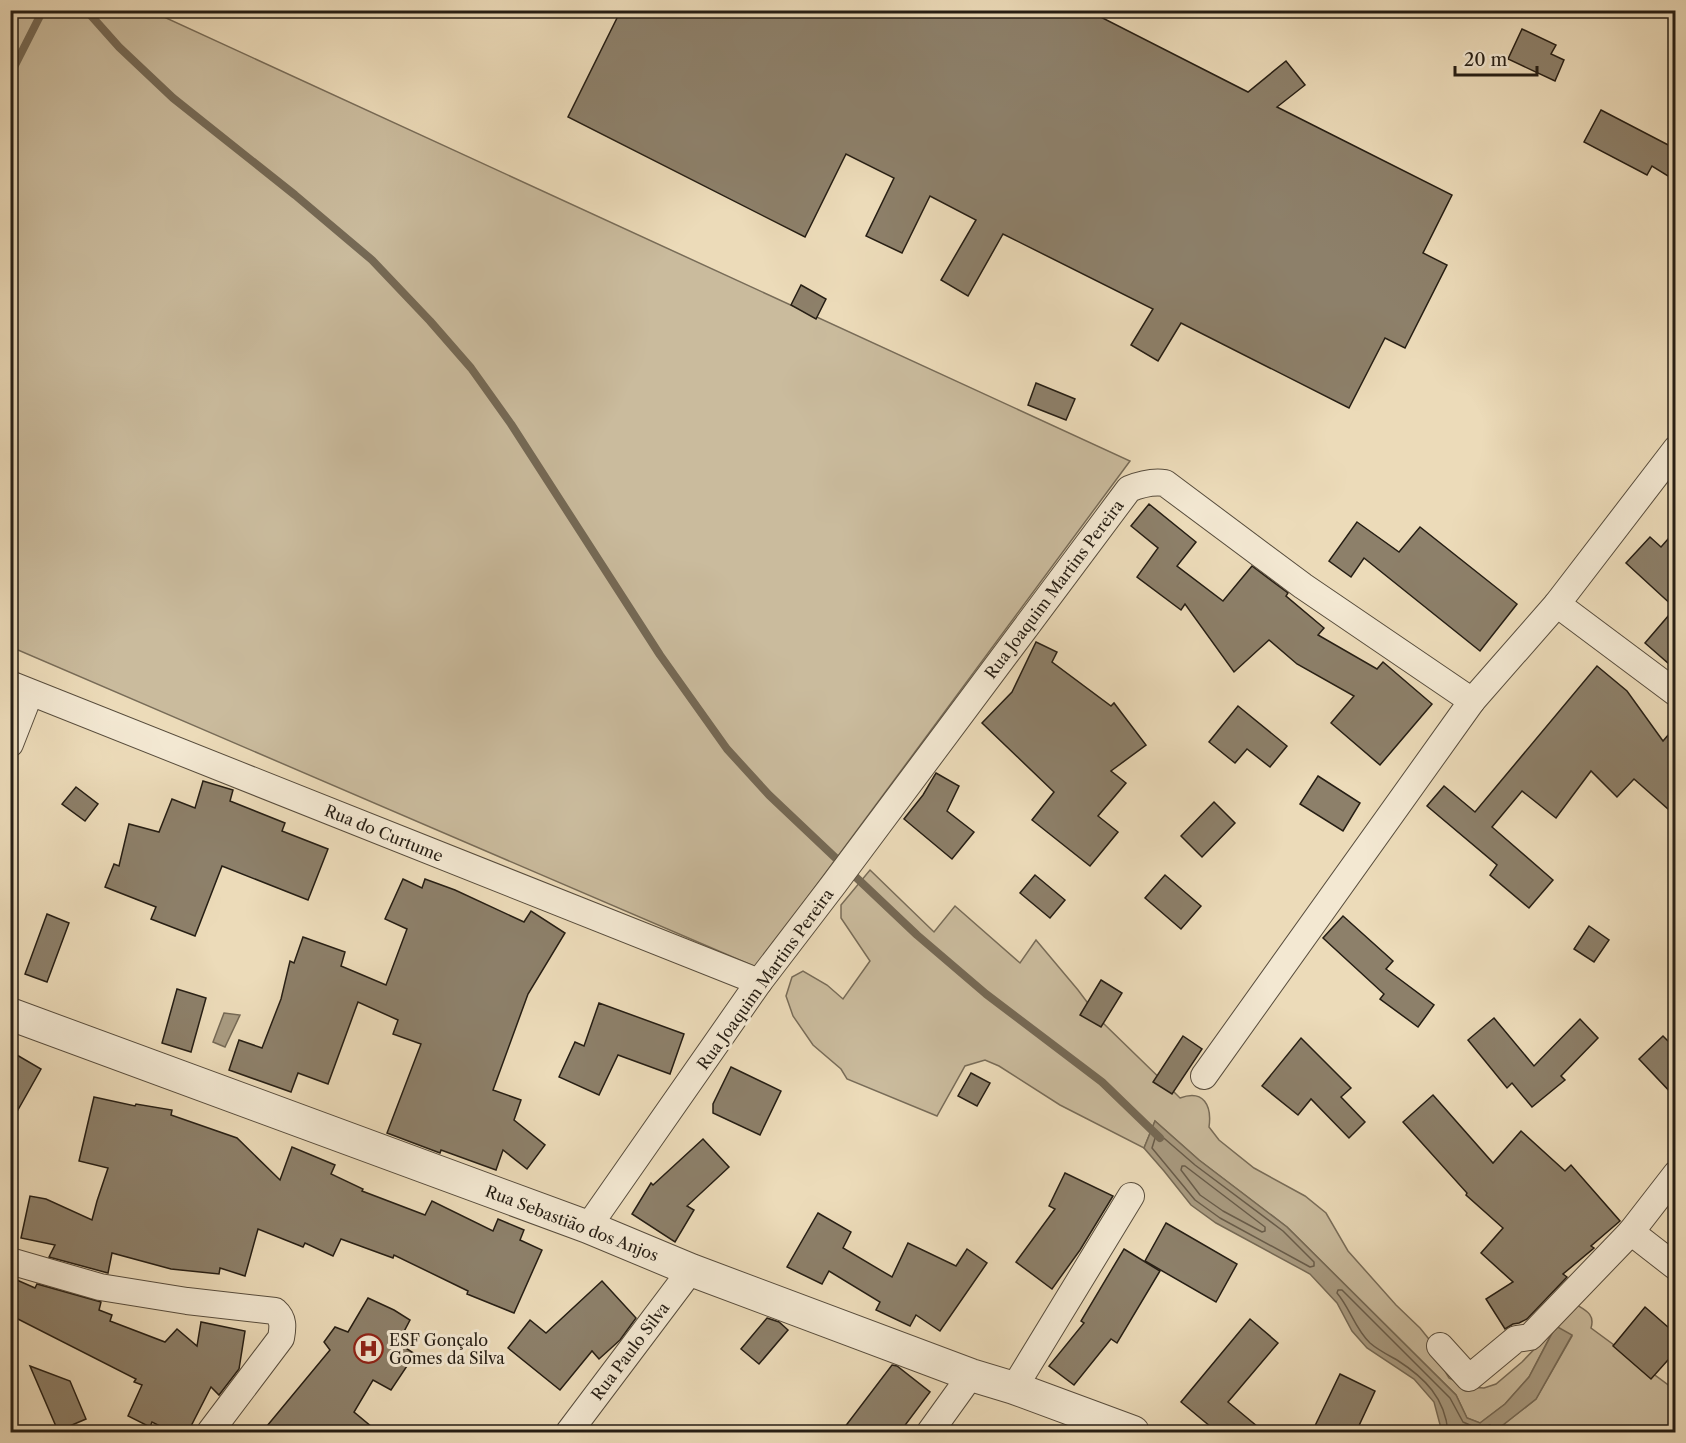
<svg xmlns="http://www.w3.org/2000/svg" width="1686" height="1443" viewBox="0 0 1686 1443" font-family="'Libre Caslon Text',serif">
	<rect width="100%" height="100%" fill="#ecdbb9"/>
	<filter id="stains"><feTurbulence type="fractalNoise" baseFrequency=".00333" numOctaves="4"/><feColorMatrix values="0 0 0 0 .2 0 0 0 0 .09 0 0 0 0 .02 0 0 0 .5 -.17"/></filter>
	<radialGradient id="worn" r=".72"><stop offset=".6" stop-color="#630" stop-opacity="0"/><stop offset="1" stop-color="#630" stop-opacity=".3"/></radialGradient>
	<g fill="#cabb9d" stroke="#786c58" stroke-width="1.5">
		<polygon points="11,11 151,11 1130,461 756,967 11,647"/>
		<path d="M870,870l64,62 21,-26 65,57 16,-23 42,50 24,32 71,69 7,7c24,-9 32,8 29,29l10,13 35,28 51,28 21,17 22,38 48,54 24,23 12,15 8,20 9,15 18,9 17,1 12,-4 26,-22 55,-57c10,6 18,10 14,23l84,62v42h-181l42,-33 36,-63 -17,-9 -26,50 -24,27 -25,19 -13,-5 -11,-23 -169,-168 -88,-67 -44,-39 -11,27 -84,-43 -61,-39 -14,-6 -20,6 -28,50 -90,-37 -6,-10 -28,-24 -20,-29 -7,-20 6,-19 11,-6 24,14 16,14 27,-38 -29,-43v-13z"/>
	</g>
	<g fill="#a99b81" stroke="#756955" stroke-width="1.5">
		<polygon points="224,1013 240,1015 225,1047 213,1042"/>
		<polygon points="1155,1121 1199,1160 1287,1227 1456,1395 1467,1418 1480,1423 1505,1404 1529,1377 1556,1326 1572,1335 1536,1399 1494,1432 1442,1432 1434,1402 1414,1379 1367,1348 1352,1331 1337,1303 1310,1274 1216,1223 1191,1205 1164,1171 1144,1148"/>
	</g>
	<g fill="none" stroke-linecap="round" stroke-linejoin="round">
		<g stroke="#685c4a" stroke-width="1.5">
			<polygon points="1158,1133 1195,1165 1283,1231 1314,1262 1314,1266 1310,1267 1220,1218 1195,1200 1152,1148 1156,1135"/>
			<polygon points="1182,1166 1185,1166 1265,1227 1265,1231 1262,1232 1223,1211 1200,1195 1181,1170"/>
			<path d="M1448,1432c-3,-34 -23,-54 -51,-72 -9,-5 -19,-10 -27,-17 -15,-14 -20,-35 -33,-50l1,-3h4l108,108 13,24 16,7 11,-4 2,2 -1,5"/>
		</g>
		<g stroke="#756955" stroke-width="8">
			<polyline points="86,10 119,47 173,98 295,195 372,260 430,321 471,368 511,424 660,655 727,749 769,795 917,935 986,994 1102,1082 1160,1138"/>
			<polyline points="10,75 43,10"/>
		</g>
	</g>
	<g fill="#8d806a" stroke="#261e14" stroke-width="1.5">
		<polygon points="621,10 1087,10 1248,92 1286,61 1305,85 1277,107 1452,195 1423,253 1447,265 1405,348 1385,338 1349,408 1181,323 1158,361 1131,345 1153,309 1003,234 968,296 941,280 976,220 930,196 902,253 866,236 894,178 846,154 805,237 568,117"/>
		<polygon points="1522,29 1556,45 1551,54 1564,60 1555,81 1508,59"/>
		<polygon points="1601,110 1676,149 1676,181 1652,166 1647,175 1584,142"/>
		<polygon points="801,285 826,299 816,319 791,305"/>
		<polygon points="1036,383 1075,399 1066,420 1028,405"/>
		<polygon points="1149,504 1196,542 1177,566 1223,601 1252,566 1288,593 1286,596 1324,628 1318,635 1377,669 1383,662 1432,704 1380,765 1331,723 1354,696 1297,664 1269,640 1234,672 1185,604 1181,610 1137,577 1158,548 1131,526"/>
		<polygon points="1357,522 1399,552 1420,527 1517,604 1480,651 1364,558 1351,577 1329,561"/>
		<polygon points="1676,530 1676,670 1645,643 1675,608 1626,563 1650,537 1661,547"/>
		<polygon points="1036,642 1057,652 1052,662 1111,706 1114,703 1146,745 1111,771 1126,783 1098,816 1118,832 1090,866 1032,820 1054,792 982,723 1012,692"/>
		<polygon points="1597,666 1627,691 1663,741 1676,726 1676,816 1634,779 1617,797 1591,771 1556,818 1522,791 1492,827 1553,880 1529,908 1490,875 1497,865 1427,806 1444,786 1475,812"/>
		<polygon points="1238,706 1287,746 1270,767 1247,749 1235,763 1209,742"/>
		<polygon points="936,773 959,786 947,811 974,832 952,859 904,819 923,795"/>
		<polygon points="1318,776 1360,803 1343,831 1300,804"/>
		<polygon points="203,781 233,790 230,801 285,823 282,831 328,849 308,900 222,866 195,936 151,919 156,907 105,887 114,864 119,866 129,824 159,832 172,799 195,808"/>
		<polygon points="76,787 98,804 85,821 62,804"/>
		<polygon points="1214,802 1235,823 1202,857 1181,836"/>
		<polygon points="1035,875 1065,900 1050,918 1020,893"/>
		<polygon points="1165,875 1201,906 1181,929 1145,898"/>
		<polygon points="403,879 422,888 425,879 455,890 524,922 531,911 565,933 528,994 493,1090 521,1100 514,1120 545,1145 527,1169 503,1150 496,1170 441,1150 440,1153 387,1133 421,1044 393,1034 398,1020 358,1002 328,1084 298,1073 291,1092 229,1070 239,1040 262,1048 281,999 290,961 294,963 303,937 345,952 341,966 386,985 407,929 385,919"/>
		<polygon points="47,914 69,923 47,982 25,974"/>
		<polygon points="1343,916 1393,961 1386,969 1434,1005 1418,1027 1380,999 1384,994 1323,938"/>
		<polygon points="1589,926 1609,940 1594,962 1574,949"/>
		<polygon points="1101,980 1122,993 1101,1027 1080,1015"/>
		<polygon points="177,989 206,998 191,1052 162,1043"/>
		<polygon points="599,1003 684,1034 670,1074 618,1055 599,1095 559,1077 575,1042 584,1046"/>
		<polygon points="1494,1018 1534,1066 1580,1019 1598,1038 1561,1076 1565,1080 1532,1107 1512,1083 1507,1088 1468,1040"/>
		<polygon points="1183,1036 1202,1049 1172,1094 1153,1082"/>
		<polygon points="1663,1036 1676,1049 1676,1098 1639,1059"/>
		<polygon points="1301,1038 1351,1088 1341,1097 1365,1122 1349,1138 1311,1099 1298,1115 1262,1086"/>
		<polygon points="10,1051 41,1069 10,1124"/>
		<polygon points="731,1067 781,1091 760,1135 713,1113 713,1104"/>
		<polygon points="971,1073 990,1083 977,1106 958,1096"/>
		<polygon points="1433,1095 1493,1163 1521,1131 1565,1171 1571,1165 1620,1221 1591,1246 1594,1248 1563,1274 1567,1277 1527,1319 1519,1323 1513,1324 1505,1329 1486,1299 1513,1282 1481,1253 1503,1228 1466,1195 1467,1193 1403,1122"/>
		<polygon points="94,1097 135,1106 136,1104 172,1110 171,1115 237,1138 280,1180 292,1147 335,1165 331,1174 363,1189 362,1191 425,1215 432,1201 493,1231 498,1219 524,1230 520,1240 542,1250 514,1313 467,1294 468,1291 394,1255 393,1258 341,1239 333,1256 305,1243 303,1247 258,1229 245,1276 220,1268 219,1274 171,1269 112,1253 108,1273 49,1257 55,1245 21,1238 30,1196 46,1199 92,1220 97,1201 108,1168 79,1161"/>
		<polygon points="703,1139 729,1167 687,1206 694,1210 675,1242 632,1214 651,1183 653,1185"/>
		<polygon points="1065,1173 1113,1196 1080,1250 1052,1289 1016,1262 1055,1209 1049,1206"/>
		<polygon points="818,1213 851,1232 843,1248 892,1277 908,1243 956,1266 967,1249 987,1263 940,1331 916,1315 910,1326 876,1310 880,1302 829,1271 822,1284 787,1267"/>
		<polygon points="1166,1223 1237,1264 1216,1302 1145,1261"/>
		<polygon points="1124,1249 1160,1271 1117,1343 1111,1339 1074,1385 1049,1366 1084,1323 1081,1321"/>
		<polygon points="10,1277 35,1288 37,1284 101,1302 99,1310 112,1315 110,1321 165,1342 177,1329 197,1346 201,1322 245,1331 239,1369 219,1395 211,1387 188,1432 172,1432 152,1422 150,1427 128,1416 142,1385 134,1382 136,1379 10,1315"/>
		<polygon points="602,1281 636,1318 620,1340 599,1359 592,1351 560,1390 508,1348 530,1320 546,1333"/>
		<polygon points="368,1298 394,1310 410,1320 398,1343 415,1354 391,1390 373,1380 354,1412 378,1432 262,1432 330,1350 324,1342 335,1327 348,1332"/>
		<polygon points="1645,1307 1676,1334 1676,1351 1651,1379 1613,1346"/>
		<polygon points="767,1318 779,1322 788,1330 759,1364 741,1349"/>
		<polygon points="1250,1319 1278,1343 1228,1402 1264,1432 1217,1432 1181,1402"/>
		<polygon points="892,1365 897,1366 930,1392 900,1432 841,1432"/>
		<polygon points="30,1366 70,1381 86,1419 58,1431"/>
		<polygon points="1340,1374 1375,1391 1356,1432 1312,1432"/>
	</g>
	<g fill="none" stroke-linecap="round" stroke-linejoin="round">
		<defs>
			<g id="minor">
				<polyline points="1557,604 1676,693"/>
				<polyline points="10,684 759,982"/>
				<polyline points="10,744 30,693"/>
				<polyline points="1204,1076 1472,701"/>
				<path d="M588,1227l171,-245 75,-98 295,-395c12,-5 23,-8 36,-6l138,103 169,115 85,-97 119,-155"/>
				<polyline points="1631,1232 1676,1267"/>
				<path d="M10,1261l90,26 87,14 88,10c9,8 8,16 6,27l-71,94"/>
				<polyline points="1440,1346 1469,1378 1516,1339 1530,1337 1631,1232 1676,1174"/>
				<polyline points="1014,1388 1131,1196"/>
				<polyline points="569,1432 691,1270"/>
				<polyline points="930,1432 971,1375"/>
			</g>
			<polyline id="tertiary" points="10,1014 588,1227 691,1270 971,1375 1014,1388 1133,1432"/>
		</defs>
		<use href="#minor" stroke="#584d3d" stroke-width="28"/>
		<use href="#tertiary" stroke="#584d3d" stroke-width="34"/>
		<use href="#minor" stroke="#f3e8d2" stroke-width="26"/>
		<use href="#tertiary" stroke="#f3e8d2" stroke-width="32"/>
	</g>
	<defs>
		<symbol id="hospital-ring" viewBox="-11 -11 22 22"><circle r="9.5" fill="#f3e8d2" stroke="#8f2418" stroke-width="1.5"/><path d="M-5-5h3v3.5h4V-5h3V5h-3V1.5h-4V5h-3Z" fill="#8f2418"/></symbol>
	</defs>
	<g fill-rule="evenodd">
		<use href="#hospital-ring" x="352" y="1332" width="33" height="33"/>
	</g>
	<g text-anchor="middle" stroke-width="6" stroke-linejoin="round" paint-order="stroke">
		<g font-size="16" fill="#261e14" stroke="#f3e8d2">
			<text transform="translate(1054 589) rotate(-53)" y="6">Rua Joaquim Martins Pereira</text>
			<text transform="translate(384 833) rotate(22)" y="6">Rua do Curtume</text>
			<text transform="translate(765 979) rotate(-54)" y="6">Rua Joaquim Martins Pereira</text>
			<text transform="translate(572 1223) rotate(21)" y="6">Rua Sebastião dos Anjos</text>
			<text transform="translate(630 1351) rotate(-53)" y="6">Rua Paulo Silva</text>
		</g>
		<g font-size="16" fill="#261e14" stroke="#f3e8d2" text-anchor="start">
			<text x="389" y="1346">ESF Gonçalo<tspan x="389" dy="18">Gomes da Silva</tspan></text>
		</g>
	</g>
	<rect width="1686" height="1443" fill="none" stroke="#ecdbb9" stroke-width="36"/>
	<rect x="12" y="12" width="1662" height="1419" fill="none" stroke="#261e14" stroke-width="3"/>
	<rect x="18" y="18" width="1650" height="1407" fill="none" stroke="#261e14" stroke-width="1.5"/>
	<path d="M1455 66v9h82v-9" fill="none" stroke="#261e14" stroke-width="3"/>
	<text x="1464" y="66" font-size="18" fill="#261e14" stroke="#f3e8d2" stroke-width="4.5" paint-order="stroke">20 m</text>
	<rect width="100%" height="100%" filter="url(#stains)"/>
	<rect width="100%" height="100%" fill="url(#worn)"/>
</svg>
